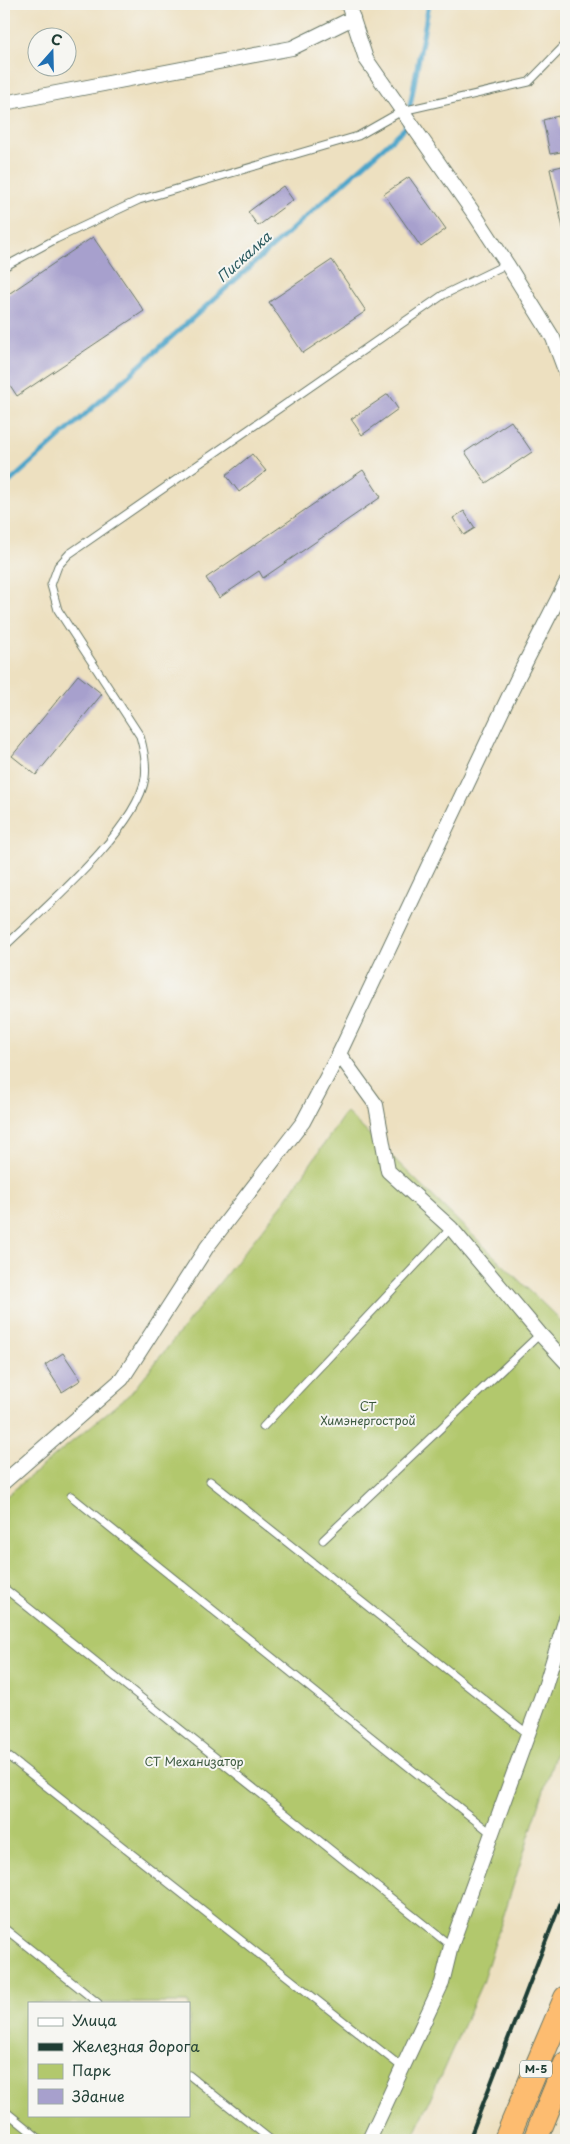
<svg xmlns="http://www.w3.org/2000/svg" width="570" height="2144" viewBox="0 0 570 2144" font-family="'Playpen Sans',sans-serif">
	<rect width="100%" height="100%" fill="#f6f6f2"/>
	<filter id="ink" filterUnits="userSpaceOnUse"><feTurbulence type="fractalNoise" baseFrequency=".02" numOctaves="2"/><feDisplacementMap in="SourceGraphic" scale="10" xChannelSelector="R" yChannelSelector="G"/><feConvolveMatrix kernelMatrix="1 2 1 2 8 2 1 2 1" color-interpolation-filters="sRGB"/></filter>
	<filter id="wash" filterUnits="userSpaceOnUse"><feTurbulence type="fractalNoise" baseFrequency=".0096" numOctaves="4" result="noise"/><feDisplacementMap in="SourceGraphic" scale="20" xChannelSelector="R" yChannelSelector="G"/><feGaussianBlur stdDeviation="1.12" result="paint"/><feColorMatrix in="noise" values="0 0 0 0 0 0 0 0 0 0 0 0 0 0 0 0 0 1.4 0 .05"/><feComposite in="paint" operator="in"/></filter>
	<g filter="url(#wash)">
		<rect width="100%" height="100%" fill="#ede0c0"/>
		<path fill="#b2c86d" stroke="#688250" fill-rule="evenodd" d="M346,1112l220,214v395l-84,262 -70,157h-408v-642l127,-105 154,-192zM29,2003h160v112h-160z"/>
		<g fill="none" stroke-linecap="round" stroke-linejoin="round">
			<g stroke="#4ca4c9" stroke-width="5">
				<polyline points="409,111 429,4"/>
				<polyline points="4,487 405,128 406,122"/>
			</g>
		</g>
		<g id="blocks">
			<g fill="#a7a0cd">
				<polygon points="558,116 566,151 550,154 543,120"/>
				<polygon points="566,165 566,237 565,237 550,169"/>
				<polygon points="409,177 446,229 421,247 384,194"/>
				<polygon points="283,186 293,200 258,226 248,212"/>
				<polygon points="93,237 144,311 17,396 4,376 4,297"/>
				<polygon points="332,260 366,311 303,353 269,302"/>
				<polygon points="388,394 398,409 362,435 351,419"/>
				<polygon points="511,421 532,452 486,483 465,452"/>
				<polygon points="252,454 266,471 239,492 226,475"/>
				<polygon points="363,470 381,497 263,578 259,571 219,598 206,578"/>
				<polygon points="464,511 475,528 464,535 453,518"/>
				<polygon points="78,675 102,694 36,775 12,756"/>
				<polygon points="63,1353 81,1380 62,1392 45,1365"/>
			</g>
		</g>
	</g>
	<g filter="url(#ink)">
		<use href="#blocks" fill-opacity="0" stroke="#677665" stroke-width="1"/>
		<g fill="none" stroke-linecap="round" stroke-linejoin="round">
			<defs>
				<g id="service">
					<polyline points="4,267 56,239 139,200 358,136 402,111 529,82 566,44"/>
					<path d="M4,947c38,-37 133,-117 141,-169 2,-14 -1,-28 -5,-42l-82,-126 -7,-25 7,-19 11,-12 374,-259 64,-31"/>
					<polyline points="263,1427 451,1228"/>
					<polyline points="210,1481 528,1734"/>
					<polyline points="71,1496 491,1833"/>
					<polyline points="323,1540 540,1334"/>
					<polyline points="4,1588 451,1946"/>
					<polyline points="4,1753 403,2068"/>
					<polyline points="4,1928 98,2003"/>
					<polyline points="189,2075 271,2140"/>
					<polyline points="4,2110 41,2140"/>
				</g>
				<g id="minor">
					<polyline points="348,4 366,59 475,215 507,264 553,338 566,373"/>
					<polyline points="4,103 292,48 353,18"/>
					<polyline points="339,1054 376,1105 388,1171 451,1228 540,1334 566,1362"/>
					<polyline points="4,1482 122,1379 207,1247 303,1122 339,1054 519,675 566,583"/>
					<polyline points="369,2140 442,1983 451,1946 545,1687 566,1618"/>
				</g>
				<g id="trunk">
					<polyline points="506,2140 566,1998"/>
					<polyline points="535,2140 566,2064"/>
				</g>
			</defs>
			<use href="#service" stroke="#677665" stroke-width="9"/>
			<use href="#minor" stroke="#677665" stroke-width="16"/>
			<use href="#trunk" stroke="#677665" stroke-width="26"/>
			<use href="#service" stroke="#fff" stroke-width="7"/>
			<use href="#minor" stroke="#fff" stroke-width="14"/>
			<use href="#trunk" stroke="#fdbc6f" stroke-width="24"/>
			<polyline stroke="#1f3d34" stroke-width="4" points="469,2140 566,1889"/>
		</g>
	</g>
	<g text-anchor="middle" stroke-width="4" stroke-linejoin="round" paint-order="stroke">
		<rect fill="#f6f6f2" stroke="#60746d" stroke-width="1" x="520" y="2060.5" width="32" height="17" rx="4"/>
		<g font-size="11" font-weight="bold" fill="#1f3d34">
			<text x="536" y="2073">М-5</text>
		</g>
		<g font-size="12" fill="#3c593f" stroke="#f6f6f2">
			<text x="368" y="1411">СТ<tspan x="368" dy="14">Химэнергострой</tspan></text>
			<text x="194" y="1766">СТ Механизатор</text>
		</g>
		<g font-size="14" font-style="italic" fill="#2c5c61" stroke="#f6f6f2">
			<text transform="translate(244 257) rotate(-42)" y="5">Пискалка</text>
		</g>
	</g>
	<rect width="570" height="2144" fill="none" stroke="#f6f6f2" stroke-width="20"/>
	<rect x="28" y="2002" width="162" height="115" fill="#f6f6f2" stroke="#a0aca6"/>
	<rect x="38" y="2018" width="25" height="8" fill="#ffffff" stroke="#a0aca6"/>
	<text x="72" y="2026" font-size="15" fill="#1f3d34">Улица</text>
	<rect x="38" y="2043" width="25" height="8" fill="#1f3d34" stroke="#a0aca6"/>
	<text x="72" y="2052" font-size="15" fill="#1f3d34">Железная дорога</text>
	<rect x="38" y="2064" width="25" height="15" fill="#b2c86d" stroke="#a0aca6"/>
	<text x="72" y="2076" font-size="15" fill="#1f3d34">Парк</text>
	<rect x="38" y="2089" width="25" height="15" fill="#a7a0cd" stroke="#a0aca6"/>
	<text x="72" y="2102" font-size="15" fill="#1f3d34">Здание</text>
	<g transform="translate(52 52) rotate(20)"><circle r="24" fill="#f6f6f2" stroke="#a0aca6"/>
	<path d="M0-4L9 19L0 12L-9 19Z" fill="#1f6fb2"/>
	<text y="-8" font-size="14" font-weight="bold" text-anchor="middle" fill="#1f3d34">С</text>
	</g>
</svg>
